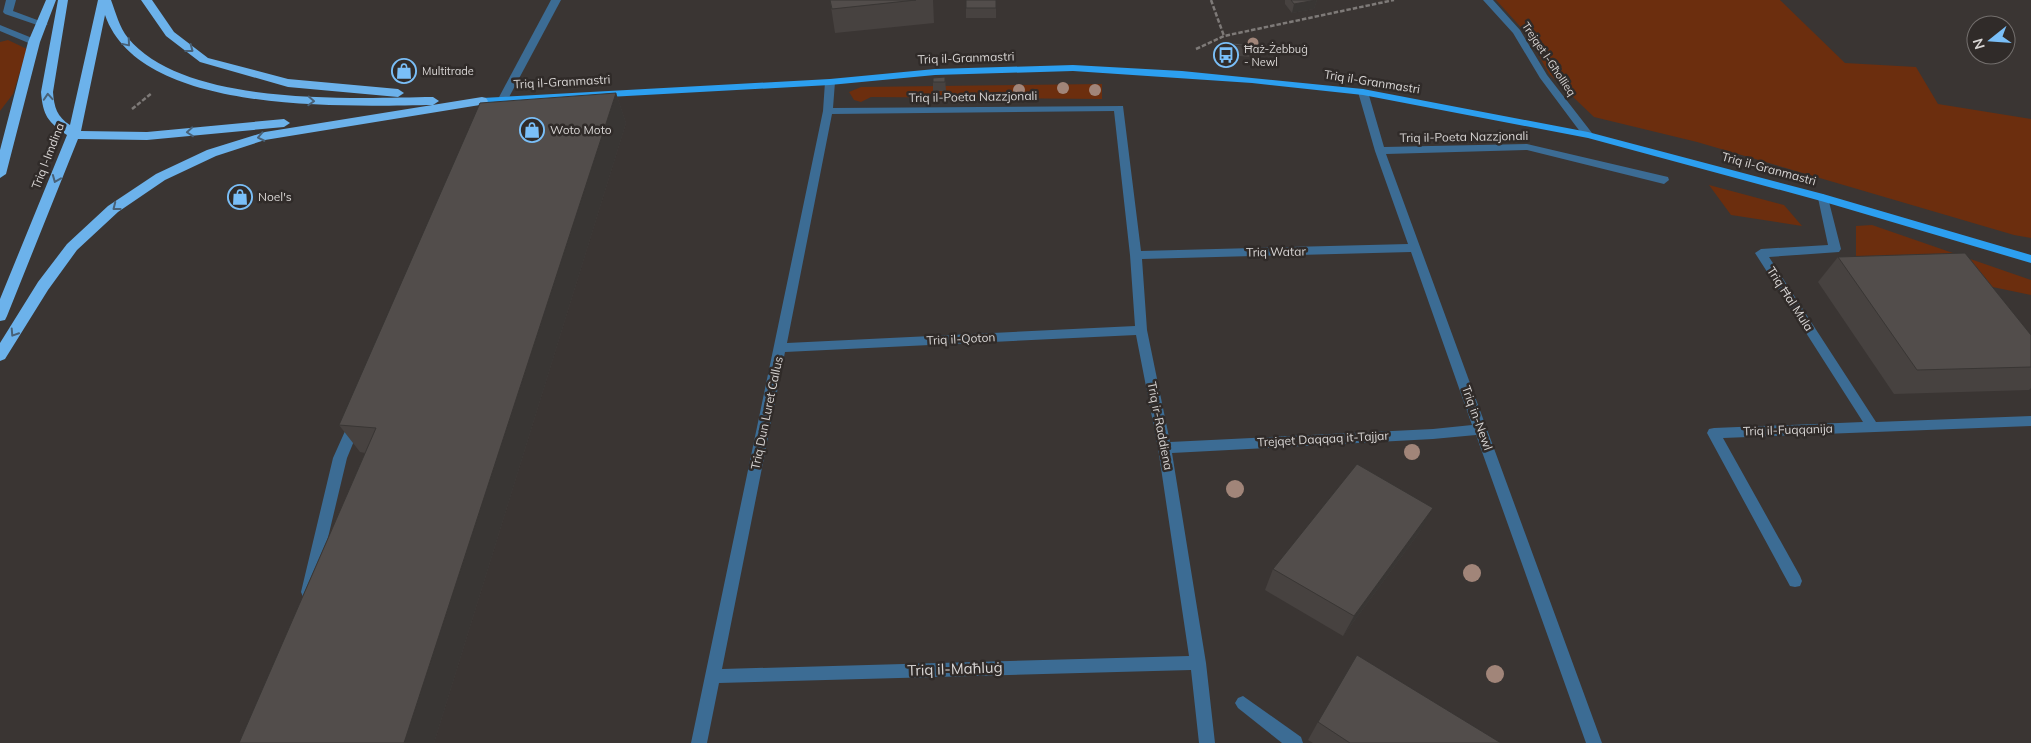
<svg xmlns="http://www.w3.org/2000/svg" width="2031" height="743" viewBox="0 0 2031 743" font-family="Mulish,sans-serif">
	<rect width="100%" height="100%" fill="#3a3533"/>
	<g fill="#6c2e0e">
		<polygon points="1496,0 1780,0 1845,63 1916,67 1938,104 2031,119 2031,238 2014,235 1697,142 1594,117 1549,74 1527,34"/>
		<polygon points="8,40 27,49 13,94 0,111 0,42"/>
		<polygon points="1102,84 1102,99 871,97 861,102 854,100 849,92 861,87"/>
		<polygon points="1709,185 1784,205 1802,226 1731,215"/>
		<polygon points="1872,225 2031,280 2031,295 1954,279 1856,262 1856,226"/>
	</g>
	<g fill="none" stroke-linecap="round" stroke-linejoin="round">
		<g stroke="#7e7a78" stroke-width="2.5" stroke-dasharray="4.5 2" stroke-linecap="butt">
			<polyline points="1211,0 1224,36"/>
			<polyline points="1196,49 1224,36 1394,0"/>
			<polyline points="132,109 152,93"/>
		</g>
		<g fill="#3c6c94" fill-rule="evenodd">
			<polygon points="6,0 16,0 13,11 48,24 43,27 5,14 3,12"/>
			<polygon points="0,25 37,40 39,42 37,44 31,44 0,31"/>
			<polygon points="355,419 360,420 361,424 347,458 315,592 313,597 308,599 303,597 301,592 333,458 350,420"/>
		</g>
		<g fill="#3c6c94" fill-rule="evenodd">
			<polygon points="551,0 561,0 508,99 503,102 499,101 498,99"/>
			<polygon points="1483,0 1493,0 1520,30 1547,75 1592,133 1593,135 1592,137 1584,137 1540,78 1513,33"/>
			<path d="M830,79l5,3 -2,26 290,-2 18,145 267,-7 -33,-93 -17,-59 5,-3 5,3 16,55 143,-3 141,33 1,3 -5,4 -137,-34 -141,4 216,589h-16l-110,-308 -43,4 -261,14 34,210 9,80h-16l-8,-73 -472,13 -12,60h-16l132,-632 2,-29zM1114,111l16,144 5,71 -348,17 45,-229zM1411,252l61,173 -39,4 -263,13 -23,-112 -5,-71zM1136,335l22,113 31,208 -467,13 63,-317z"/>
			<polygon points="1823,194 1828,198 1841,249 1839,252 1769,257 1876,422 2031,416 2031,426 1723,438 1800,576 1802,581 1800,586 1795,587 1790,586 1707,433 1709,429 1714,428 1863,422 1755,253 1761,249 1828,245 1818,198"/>
			<polygon points="1243,696 1301,737 1303,743 1282,743 1238,708 1235,703 1238,698"/>
		</g>
		<polygon fill="#2c9ff0" fill-rule="evenodd" points="1073,65 1182,71 1363,89 1588,132 1823,194 2031,255 2031,263 1821,201 1588,138 1363,95 1252,83 1073,71 935,75 830,85 482,104 477,101 482,98 830,79 935,69"/>
		<g fill="#6cb2eb" fill-rule="evenodd">
			<polygon points="46,0 56,0 40,42 6,174 0,178 0,150 28,42"/>
			<path d="M58,0h10l-15,92c1,15 4,25 17,33l28,-125h13c5,13 8,27 17,38 57,69 223,60 305,59l6,4 -6,4c-86,1 -293,11 -328,-90l-24,116 66,1 137,-13 6,4 -6,4 -137,13 -69,-1 -71,177 -2,4 -5,1v-22l67,-164c-19,-13 -24,-19 -26,-43z"/>
			<polygon points="141,0 152,0 174,32 208,58 288,79 398,89 404,93 398,97 288,87 200,62 166,36"/>
			<polygon points="482,97 486,98 488,101 486,104 265,140 216,156 165,180 118,212 77,250 48,290 5,359 0,361 0,343 38,282 67,244 108,206 156,174 207,150 265,132"/>
		</g>
	</g>
	<g fill="#a18579">
		<circle cx="1253" cy="43" r="5.5"/>
		<circle cx="1063" cy="88" r="6"/>
		<circle cx="1019" cy="90" r="6"/>
		<circle cx="1095" cy="90" r="6"/>
		<circle cx="1412" cy="452" r="8"/>
		<circle cx="1235" cy="489" r="9"/>
		<circle cx="1472" cy="573" r="9"/>
		<circle cx="1495" cy="674" r="9"/>
	</g>
	<g fill="#474240">
		<polygon points="830,0 933,0 934,23 835,33"/>
		<polygon points="996,0 996,18 966,18 966,8"/>
		<polygon points="1285,0 1317,0 1314,9 1292,13 1285,4"/>
		<polygon points="1233,43 1251,45 1249,57 1231,55"/>
		<polygon points="945,77 946,91 933,91 933,78"/>
		<polygon points="616,93 626,123 434,743 239,743 365,453 360,452 339,425"/>
		<polygon points="1838,257 2031,335 2031,388 2029,390 1894,394 1818,282"/>
		<polygon points="1421,530 1343,636 1265,590 1273,569"/>
		<polygon points="1318,722 1501,743 1313,743 1308,740"/>
	</g>
	<g fill="#393634">
		<polygon points="1317,0 1314,9 1292,13 1294,4"/>
		<polygon points="616,93 626,123 434,743 404,743"/>
		<polygon points="1433,508 1421,530 1343,636 1354,616"/>
	</g>
	<g fill="#524d4b" stroke="#393634">
		<polygon points="830,0 916,0 832,9"/>
		<rect x="966" y="0" width="30" height="8"/>
		<polygon points="1291,0 1316,0 1294,4"/>
		<polygon points="1233,43 1251,45 1250,47 1233,45"/>
		<polygon points="945,77 945,82 933,82 933,78"/>
		<polygon points="616,93 404,743 239,743 376,428 339,425 480,103"/>
		<polygon points="1965,253 2031,335 2031,367 1917,370 1838,257"/>
		<polygon points="1357,464 1433,508 1354,616 1273,569"/>
		<polygon points="1357,655 1501,743 1350,743 1318,722"/>
	</g>
	<defs><path id="oneway-chevron" d="M-2-3.5L2.5 0L-2 3.5" fill="none" stroke-width="1.6" stroke-linecap="round" stroke-linejoin="round" transform="scale(1.25)"/></defs>
	<g stroke="#486177">
		<use href="#oneway-chevron" transform="translate(127 43) rotate(50)"/>
		<use href="#oneway-chevron" transform="translate(190 49) rotate(37)"/>
		<use href="#oneway-chevron" transform="translate(48 97) rotate(-94)"/>
		<use href="#oneway-chevron" transform="translate(311 101) rotate(3)"/>
		<use href="#oneway-chevron" transform="translate(190 132) rotate(175)"/>
		<use href="#oneway-chevron" transform="translate(261 137) rotate(168)"/>
		<use href="#oneway-chevron" transform="translate(56 179) rotate(112)"/>
		<use href="#oneway-chevron" transform="translate(116 207) rotate(142)"/>
		<use href="#oneway-chevron" transform="translate(14 333) rotate(123)"/>
	</g>
	<defs>
		<symbol id="bus-ring" viewBox="-11 -11 22 22"><circle r="9.5" fill="#302b29" stroke="#7abff8" stroke-width="1.5"/><path d="M-5-6H5V4H4V6H2V4H-2V6H-4V4H-5ZM-3.5-4V0h7V-4ZM-3.5 1.2v1.5H-2V1.2ZM2 1.2v1.5H3.5V1.2Z" fill="#7abff8"/></symbol>
		<symbol id="shop-ring" viewBox="-11 -11 22 22"><circle r="9.5" fill="#302b29" stroke="#7abff8" stroke-width="1.5"/><path d="M-5-2.5h2.3a2.7 3.5 0 0 1 5.4 0H5L5.5 6h-11ZM-1.5-2.5h3a1.5 2.3 0 0 0-3 0Z" fill="#7abff8"/></symbol>
	</defs>
	<g fill-rule="evenodd">
		<use href="#bus-ring" x="1212" y="41" width="28" height="28"/>
		<use href="#shop-ring" x="390" y="57" width="28" height="28"/>
		<use href="#shop-ring" x="518" y="116" width="28" height="28"/>
		<use href="#shop-ring" x="226" y="183" width="28" height="28"/>
	</g>
	<g text-anchor="middle" stroke-width="5" stroke-linejoin="round" paint-order="stroke">
		<g font-size="11" fill="#d8d5d4" stroke="#302b29" text-anchor="start">
			<text x="1244" y="53">Ħaż-Żebbuġ<tspan x="1244" dy="13">- Newl</tspan></text>
			<text x="422" y="75">Multitrade</text>
		</g>
		<g font-size="11" fill="#d8d5d4" stroke="#302b29">
			<text transform="translate(1549 59) rotate(56)" y="4">Trejqet l-Għollieq</text>
		</g>
		<g font-size="12" fill="#d8d5d4" stroke="#302b29">
			<text transform="translate(966 58) rotate(-2)" y="4">Triq il-Granmastri</text>
			<text transform="translate(562 82) rotate(-3)" y="4">Triq il-Granmastri</text>
			<text transform="translate(1372 82) rotate(9)" y="4">Triq il-Granmastri</text>
			<text transform="translate(973 97) rotate(-1)" y="4">Triq il-Poeta Nazzjonali</text>
			<text transform="translate(1464 137) rotate(-1)" y="4">Triq il-Poeta Nazzjonali</text>
			<text transform="translate(48 156) rotate(-69)" y="4">Triq l-Imdina</text>
			<text transform="translate(1769 169) rotate(15)" y="4">Triq il-Granmastri</text>
			<text transform="translate(1276 252) rotate(-1)" y="4">Triq Watar</text>
			<text transform="translate(1790 299) rotate(57)" y="4">Triq Ħal Mula</text>
			<text transform="translate(961 339) rotate(-3)" y="4">Triq il-Qoton</text>
			<text transform="translate(767 413) rotate(-78)" y="4">Triq Dun Luret Callus</text>
			<text transform="translate(1477 418) rotate(70)" y="4">Triq in-Newl</text>
			<text transform="translate(1160 426) rotate(79)" y="4">Triq ir-Raddiena</text>
			<text transform="translate(1788 430) rotate(-2)" y="4">Triq il-Fuqqanija</text>
			<text transform="translate(1323 439) rotate(-3)" y="4">Trejqet Daqqaq it-Tajjar</text>
		</g>
		<g font-size="12" fill="#d8d5d4" stroke="#302b29" text-anchor="start">
			<text x="550" y="134">Woto Moto</text>
			<text x="258" y="201">Noel's</text>
		</g>
		<g font-size="15" fill="#d8d5d4" stroke="#302b29">
			<text transform="translate(955 669) rotate(-2)" y="5">Triq il-Maħluġ</text>
		</g>
	</g>
	<g transform="translate(1991 40) rotate(253)"><circle r="24" fill="#302b29" stroke="#736f6d"/>
	<path d="M0-4L9 19L0 12L-9 19Z" fill="#7abff8"/>
	<text y="-8" font-size="14" font-weight="bold" text-anchor="middle" fill="#d8d5d4">N</text>
	</g>
</svg>
